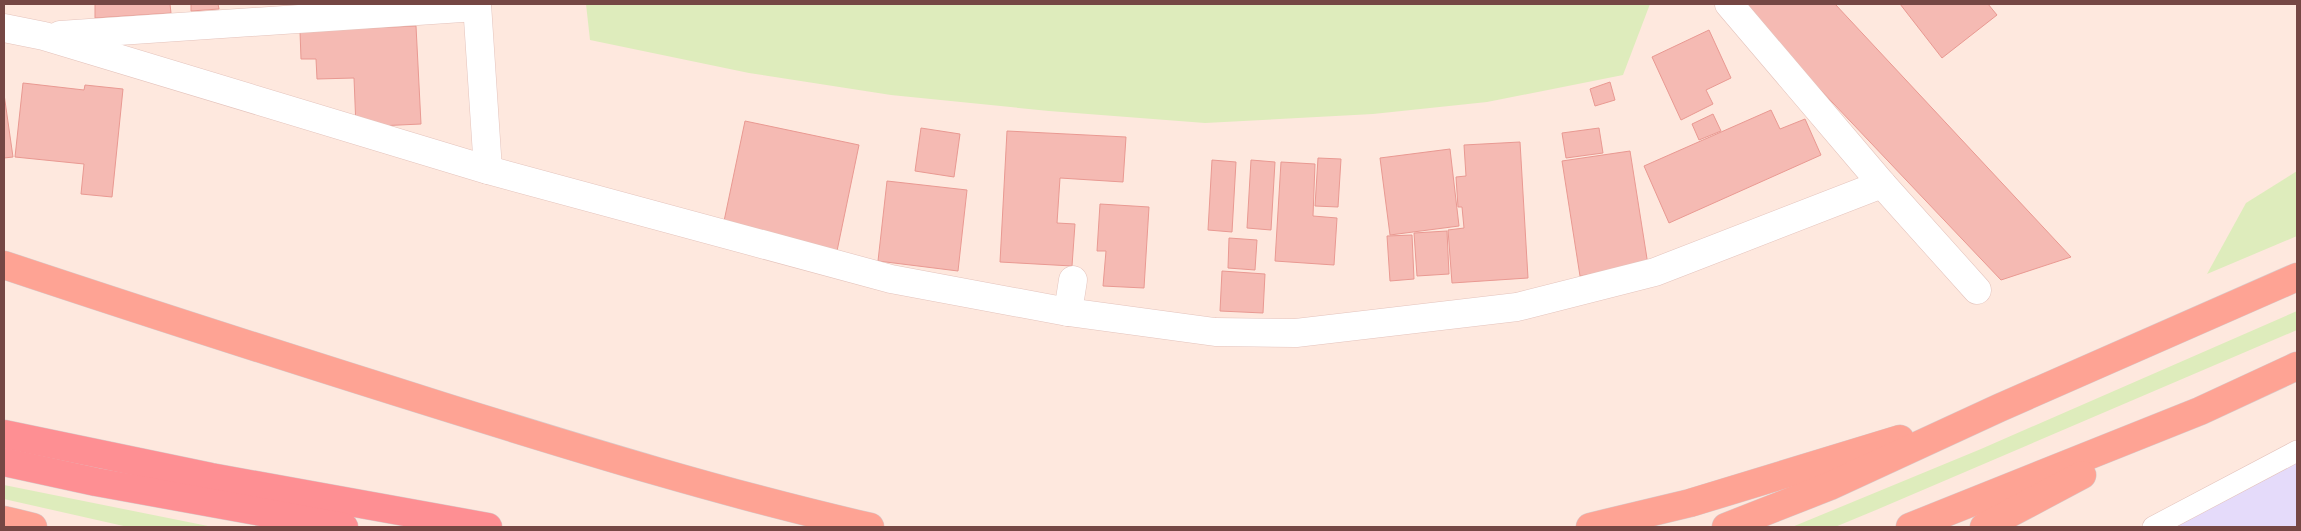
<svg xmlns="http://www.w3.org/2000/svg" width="2301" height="531" viewBox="0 0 2301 531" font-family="Arial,sans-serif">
	<rect width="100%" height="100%" fill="#fee8de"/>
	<polygon fill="#e5dbfa" points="2297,461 2297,527 2174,527"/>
	<g fill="#deecbc">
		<polygon points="586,4 1650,4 1623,75 1487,102 1373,114 1205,123 1049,111 891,95 749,73 590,40"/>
		<polygon points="2297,171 2297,236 2207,274 2246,203"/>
		<polygon points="2297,311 2297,330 1876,510 1835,527 1792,527 1981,449"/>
		<polygon points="4,485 213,527 128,527 4,499"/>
	</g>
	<g fill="#f5bab3" stroke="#e99992">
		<polygon points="95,4 170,4 171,13 95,18"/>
		<polygon points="191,4 218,4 219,9 191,11"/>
		<polygon points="1739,4 1835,4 2071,257 2001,280"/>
		<polygon points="1900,4 1988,4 1997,15 1942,58"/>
		<polygon points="416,26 421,124 356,127 354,78 317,79 316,59 301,59 300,31"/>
		<polygon points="1709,30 1731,78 1706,90 1713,104 1681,120 1652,57"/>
		<polygon points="1610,82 1615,100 1595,106 1590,89"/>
		<polygon points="23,83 84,90 85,85 123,89 112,197 81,194 84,164 15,157"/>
		<polygon points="4,94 13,157 4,158"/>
		<polygon points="1771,110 1780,129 1805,119 1821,155 1669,223 1644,166"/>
		<polygon points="1713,114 1721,131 1699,140 1692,124"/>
		<polygon points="745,121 859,145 837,251 723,226"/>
		<polygon points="921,128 960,134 954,177 915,171"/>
		<polygon points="1599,128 1603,153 1566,158 1562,133"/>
		<polygon points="1007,131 1126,137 1123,182 1060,178 1057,223 1075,224 1072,266 1000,262"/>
		<polygon points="1520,142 1528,278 1452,283 1448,230 1464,228 1462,207 1458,207 1456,177 1466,176 1464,145"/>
		<polygon points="1450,149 1459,226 1390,235 1380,158"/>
		<polygon points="1630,151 1648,265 1580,276 1562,161"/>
		<polygon points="1318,158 1341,159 1338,207 1315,206"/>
		<polygon points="1212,160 1236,162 1232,232 1208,230"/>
		<polygon points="1251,160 1275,162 1271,230 1247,228"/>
		<polygon points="1281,162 1315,164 1313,216 1337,218 1334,265 1275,261"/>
		<polygon points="887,181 967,190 958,271 878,261"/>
		<polygon points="1100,204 1149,207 1144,288 1103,286 1106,251 1097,251"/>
		<polygon points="1447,231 1449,274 1417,276 1414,233"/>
		<polygon points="1412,235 1414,279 1390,281 1387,236"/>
		<polygon points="1229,238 1257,240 1255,270 1228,268"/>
		<polygon points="1222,271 1265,274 1263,313 1220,311"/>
	</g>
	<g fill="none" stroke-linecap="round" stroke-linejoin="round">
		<defs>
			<polyline id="service" points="2153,527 2297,451"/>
			<g id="minor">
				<polyline points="477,4 488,170"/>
				<polyline points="1729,4 1882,184 1977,290"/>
				<polyline points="4,28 44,36 488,170 891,279 1068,312 1215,332 1296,333 1517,307 1655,272 1882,184"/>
				<polyline points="60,35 477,7"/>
				<polyline points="1068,312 1073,280"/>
			</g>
			<g id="trunk">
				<path d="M4,265c147,49 294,96 441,142 141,44 281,87 425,120"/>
				<polyline points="4,520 33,527"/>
				<polyline points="1590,527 1690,503 1900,439"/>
				<polyline points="1726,527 1830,486 1999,408 2297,277"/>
				<polyline points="1910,527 2200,411 2297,366"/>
				<polyline points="1984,527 2082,475"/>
			</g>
			<g id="motorway">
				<polyline points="4,434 211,477 488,527"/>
				<polyline points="4,462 96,482 344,527"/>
			</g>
		</defs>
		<use href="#service" stroke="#e4c3bc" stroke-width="22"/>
		<use href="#minor" stroke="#e4c3bc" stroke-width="29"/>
		<use href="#trunk" stroke="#d8cbcb" stroke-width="29"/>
		<use href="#motorway" stroke="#d8cbcb" stroke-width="29"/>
		<use href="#service" stroke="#fff" stroke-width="21"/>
		<use href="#minor" stroke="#fff" stroke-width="28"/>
		<use href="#trunk" stroke="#fea394" stroke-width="28"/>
		<use href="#motorway" stroke="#fe8f93" stroke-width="28"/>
	</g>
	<rect width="2301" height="531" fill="none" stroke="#754744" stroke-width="10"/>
</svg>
